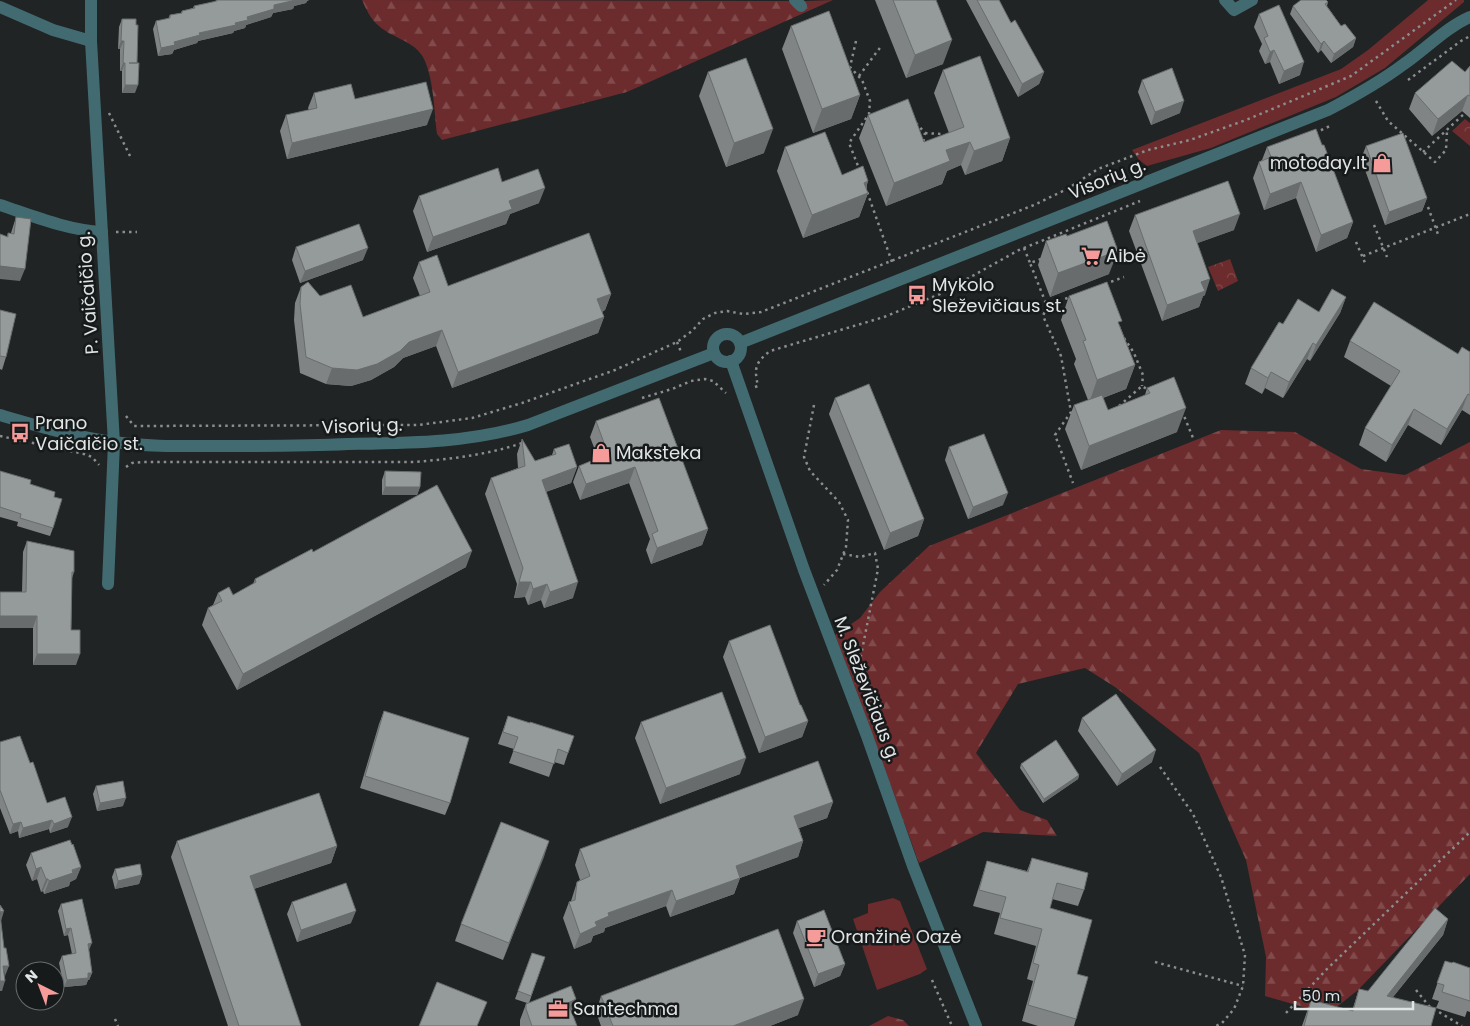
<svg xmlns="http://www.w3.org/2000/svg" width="1470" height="1026" viewBox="0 0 1470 1026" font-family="Poppins,sans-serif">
	<defs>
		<pattern id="forest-firs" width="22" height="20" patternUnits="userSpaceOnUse" patternTransform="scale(1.25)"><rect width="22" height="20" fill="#6c2b2d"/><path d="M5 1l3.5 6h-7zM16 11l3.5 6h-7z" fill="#814a4b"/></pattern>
		<pattern id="park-crowns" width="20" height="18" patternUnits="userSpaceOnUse" patternTransform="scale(1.25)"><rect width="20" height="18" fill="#6c2b2d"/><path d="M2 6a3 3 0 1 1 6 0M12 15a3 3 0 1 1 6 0" fill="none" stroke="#814a4b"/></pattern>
	</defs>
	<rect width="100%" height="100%" fill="#202424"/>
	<g fill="#6c2b2d">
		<polygon points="1428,0 1464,0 1464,2 1385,68 1336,97 1211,148 1147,166 1139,160 1132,150 1341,69 1368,50"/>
		<polygon points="893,898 900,901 927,969 920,974 877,990 853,919 868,913 868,904"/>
	</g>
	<g fill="url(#forest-firs)">
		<path d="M362,0l445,1 26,-1 -206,92 -185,48 -5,-6c-3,-23 -3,-56 -14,-77 -9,-16 -31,-19 -44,-31 -8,-6 -13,-17 -17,-26z"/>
		<polygon points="1221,430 1295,432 1361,469 1405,475 1470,442 1470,874 1358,990 1328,1014 1265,996 1266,957 1246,860 1199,753 1115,687 1085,668 1018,684 976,753 1020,810 1047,820 1057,836 983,832 919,863 835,635 860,618 880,592 929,546"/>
		<polygon points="888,1016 903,1020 909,1026 869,1026"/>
	</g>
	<g fill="url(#park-crowns)">
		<polygon points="1465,119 1470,123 1470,146 1452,131"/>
		<polygon points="1230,259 1238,281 1218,291 1208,267"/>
	</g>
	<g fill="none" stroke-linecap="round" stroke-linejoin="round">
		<g stroke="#8b8e8e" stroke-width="2.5" stroke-dasharray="2.5 4" stroke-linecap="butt">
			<polyline points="856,41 850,67 862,80 870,101 869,114 849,143 860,171"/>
			<polyline points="859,76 882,45"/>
			<polyline points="1408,80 1461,41 1470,36"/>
			<polyline points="1376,101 1388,121 1435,162 1446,150 1447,131"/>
			<polyline points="109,113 130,156"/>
			<polyline points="916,123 925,133 923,143"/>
			<polyline points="925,133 941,134"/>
			<polyline points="1315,133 1330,126"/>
			<polyline points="1423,152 1465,113"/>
			<polyline points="865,186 892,262"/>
			<polyline points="1428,207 1439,237"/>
			<polyline points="1374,225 1387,257"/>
			<polyline points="116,232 137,232"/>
			<polyline points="1356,242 1366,265"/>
			<polyline points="1024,248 1030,263"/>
			<polyline points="1363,256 1470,214"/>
			<polyline points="1041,259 1030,263 1047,306 1043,316 1061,356 1071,412 1055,435 1073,483"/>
			<polyline points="1105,284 1124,277"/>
			<polyline points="1047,306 1070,297"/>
			<polyline points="1124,338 1134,353 1143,375 1142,386"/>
			<polyline points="677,342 681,352"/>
			<path d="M755,387l3,-1c-4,-18 -3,-23 12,-35l114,-34 56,-23 79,-44 121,-49"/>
			<polyline points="642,398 672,389 691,381 705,379 713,381 726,393"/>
			<polyline points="814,405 804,457 810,471 839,502 848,520 846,547 837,570 824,585"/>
			<polyline points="1119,406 1142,386 1150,391"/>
			<polyline points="1182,411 1193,438"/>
			<polyline points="126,416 134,426 418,425 472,418 522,403 615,370 677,342 692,331 703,319 715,313 727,311 743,314 761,312 1034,205 1067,189 1098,169 1148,150 1190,140 1246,120 1351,76 1456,0"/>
			<polyline points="0,436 84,454 92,457 99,465"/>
			<path d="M126,467l6,-4 12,-1h270c37,-3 73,-7 108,-19"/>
			<polyline points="843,554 860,557 875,553 878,569 858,671"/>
			<polyline points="1160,767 1193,814 1221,877 1245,955 1243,986 1234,1009 1222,1023 1216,1026"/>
			<polyline points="1155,962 1243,986"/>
			<polyline points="932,980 952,1026"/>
			<polyline points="1416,990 1429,1006 1462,1026"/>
			<polyline points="1286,1013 1326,970 1470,832"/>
			<polyline points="115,1019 118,1026"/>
		</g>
		<g stroke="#426b71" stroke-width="12">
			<polyline points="91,0 91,41 114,443 108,584"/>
			<polyline points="795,0 801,6"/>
			<polyline points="1225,0 1234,10 1252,0"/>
			<polyline points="0,7 53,30 91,41"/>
			<path d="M0,205c33,11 67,25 102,27"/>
			<circle cx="727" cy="348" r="14"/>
			<path d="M740,343l588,-233c27,-14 52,-28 76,-46 22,-15 41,-36 66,-47"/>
			<polyline points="731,361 804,570 867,736 913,866 976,1026"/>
			<path d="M0,415c38,11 75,22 114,27 35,5 71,4 106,4 42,0 85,0 128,-2 61,-1 121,-1 180,-19l186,-72"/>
		</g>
	</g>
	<g fill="#808485">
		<polygon points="216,0 309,0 307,1 306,3 294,6 293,9 273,13 271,17 246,25 245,28 234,31 233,33 198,41 197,43 174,50 172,54 158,56 153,29 156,21 168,19 170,15 181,13 182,11 193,8 194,6 215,2"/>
		<polygon points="875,0 936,0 943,64 906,78"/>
		<polygon points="966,0 999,0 1011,23 1044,72 1039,84 1018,97"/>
		<polygon points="1328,2 1327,6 1341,26 1356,38 1353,47 1331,63 1321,50 1318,53 1290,14 1293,6"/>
		<polygon points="1259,14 1300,75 1279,84 1270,62 1265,64 1259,51 1262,44 1254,27"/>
		<polygon points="122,19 135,93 122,93 122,71 120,71 120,49 118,49 119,27"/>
		<polygon points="791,26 860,95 851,119 813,133 782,49"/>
		<polygon points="1470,66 1470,118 1462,111 1432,136 1409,109 1415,93 1465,72"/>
		<polygon points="943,70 1010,138 1002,161 965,175 961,165 947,171 942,184 886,206 859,138 868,115 924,142 949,133 934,93"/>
		<polygon points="708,72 764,153 726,167 699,96"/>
		<polygon points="1142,80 1180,113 1151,125 1138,92"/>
		<polygon points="314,93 355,99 427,125 287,159 280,131 286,115 309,110 308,108"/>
		<polygon points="1322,145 1353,222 1347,238 1316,252 1296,198 1264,210 1253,178 1259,162 1262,160 1267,147"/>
		<polygon points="1366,146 1427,198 1422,211 1385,225 1361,159"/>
		<polygon points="785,147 842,175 868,181 866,188 868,193 859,217 803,238 777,171"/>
		<polygon points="502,182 539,203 510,214 506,224 427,252 413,211 419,196"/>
		<polygon points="1135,215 1234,230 1197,243 1205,295 1203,296 1199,307 1162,321 1129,231"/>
		<polygon points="16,217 20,281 7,237 8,233 11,233"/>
		<polygon points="1067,236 1109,274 1050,297 1038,265 1046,241"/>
		<polygon points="296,247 363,260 300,283 292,260"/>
		<polygon points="419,262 448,286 611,294 605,310 602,312 604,317 598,333 452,388 436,346 403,358 394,367 371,380 351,386 326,384 300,373 294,320 295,303 301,287 363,317 420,296 413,278"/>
		<polygon points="1069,296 1120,326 1135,365 1126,389 1103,398 1108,410 1145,395 1147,388 1177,432 1081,470 1065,429 1074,405 1088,400 1074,364 1076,359 1061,320"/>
		<polygon points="1346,297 1340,313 1310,361 1307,359 1283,398 1265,388 1262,394 1245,384 1251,368 1283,324 1319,312"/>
		<polygon points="0,310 6,357 2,370 0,369"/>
		<polygon points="1350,341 1458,354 1470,352 1470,415 1462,410 1441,445 1408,425 1386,462 1359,445 1365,428 1391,386 1344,357"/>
		<polygon points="835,398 924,519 918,536 884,550 829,414"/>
		<polygon points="596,421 708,529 702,545 651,564 646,550 650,539 629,483 580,500 573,482 579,466 598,458 590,437"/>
		<polygon points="522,439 535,461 552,455 554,449 577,467 571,483 546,492 573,598 544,608 541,600 528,605 525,597 514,598 517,584 485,494 491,478 518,468 517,454"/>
		<polygon points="949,447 1003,505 968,519 945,460"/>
		<polygon points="0,471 30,484 54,497 53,528 50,536 17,526 18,522 0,517"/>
		<polygon points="385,471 420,487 417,495 382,495 382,480"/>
		<polygon points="27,541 74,572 72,578 71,630 76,665 33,665 33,628 0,628 0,592 22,592 23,552"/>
		<polygon points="313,552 466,567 237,690 202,625 208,608 213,605 218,593 233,595 253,584 255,579"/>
		<polygon points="729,641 800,705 808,721 802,737 759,753 723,657"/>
		<polygon points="384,711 450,803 445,815 360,788 379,724"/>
		<polygon points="508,716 568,753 564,765 554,762 549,777 509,763 514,749 498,744"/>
		<polygon points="1082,718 1152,762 1117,786 1078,731"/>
		<polygon points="641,722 740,774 660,804 635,738"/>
		<polygon points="0,742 30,763 47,803 68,827 50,833 49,829 19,838 18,831 10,834 0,808"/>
		<polygon points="1021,764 1079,775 1078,779 1043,803 1020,768"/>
		<polygon points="96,786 123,806 97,811 93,794"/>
		<polygon points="833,802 827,818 799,828 803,841 798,857 740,878 734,894 670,917 666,906 605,928 604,932 593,936 591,942 574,949 563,918 569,902 571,901 572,898 577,882 580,880 575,865 580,849"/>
		<polygon points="177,841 337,846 331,863 254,889 301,1026 228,1026 171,857"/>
		<polygon points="549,841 503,960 455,941 461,924"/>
		<polygon points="31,853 81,867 76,879 70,882 69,886 44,894 43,891 41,892 37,879 32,881 26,865"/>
		<polygon points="1032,858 1084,890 1078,906 1052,899 1050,908 1077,974 1076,1019 1074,1026 1038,1026 1022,1021 1033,981 1027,979 1036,946 994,934 1000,913 973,906 982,877 987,861 1027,871"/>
		<polygon points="115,869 142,875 139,884 115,889 112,877"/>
		<polygon points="292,902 351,923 297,942 287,914"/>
		<polygon points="61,904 89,950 92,973 89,980 88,980 86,985 64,987 59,963 62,956 72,954 68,935 64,936 58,911"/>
		<polygon points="1448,919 1443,935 1393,997 1431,1026 1302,1026 1311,1000 1352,1011 1359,989 1368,991"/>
		<polygon points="797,921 845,964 840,976 814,987 793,933"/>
		<polygon points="532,953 545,957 529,1003 572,1012 577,1026 520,1026 520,1020 526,1004 527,1003 515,999"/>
		<polygon points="1445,961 1470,968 1470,1012 1467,1011 1465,1017 1436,1008 1439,1001 1432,999"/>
		<polygon points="601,996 798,1015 770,1026 601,1026 596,1012"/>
	</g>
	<g fill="#686c6c">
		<polygon points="295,0 309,0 307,1 306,3 294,6 293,9 273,13 271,17 246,25 245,28 234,31 233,33 198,41 197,43 174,50 172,54 158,56 161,48 174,42 199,33 235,23 274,5"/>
		<polygon points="1356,38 1353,47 1331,63 1334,54"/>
		<polygon points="952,40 943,64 906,78 915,55"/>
		<polygon points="121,41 124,41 120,49 118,49"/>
		<polygon points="1324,41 1321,50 1318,53 1321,44"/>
		<polygon points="1274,50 1270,62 1265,64 1270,52"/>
		<polygon points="1304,62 1300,75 1279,84 1284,71"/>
		<polygon points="123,63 125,63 122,71 120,71"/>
		<polygon points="1044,72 1039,84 1018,97 1022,84"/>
		<polygon points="125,85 138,85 135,93 122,93"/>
		<polygon points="860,95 851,119 813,133 822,109"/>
		<polygon points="1468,95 1462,111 1432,136 1438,119"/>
		<polygon points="1184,101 1180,113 1151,125 1155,112"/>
		<polygon points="433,109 427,125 287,159 292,143"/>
		<polygon points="773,129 764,153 726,167 734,143"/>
		<polygon points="1010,138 1002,161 965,175 974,151"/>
		<polygon points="970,142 961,165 947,171 942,184 886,206 894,183 946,150"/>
		<polygon points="868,181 863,195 868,193 859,217 803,238 812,215 864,183"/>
		<polygon points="1301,182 1296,198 1264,210 1270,194"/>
		<polygon points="545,188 539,203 510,214 506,224 427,252 433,237 509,201"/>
		<polygon points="1427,198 1422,211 1385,225 1389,212"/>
		<polygon points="1240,214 1234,230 1187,247 1193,231"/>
		<polygon points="1353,222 1347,238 1316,252 1321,235"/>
		<polygon points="368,248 363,260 300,283 305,271"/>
		<polygon points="1118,251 1109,274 1050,297 1058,273"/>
		<polygon points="0,266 25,269 20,281 0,279"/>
		<polygon points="1210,279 1205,295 1203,296 1199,307 1162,321 1167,305 1201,282"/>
		<polygon points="611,294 605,310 591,315 597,299"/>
		<polygon points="1346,297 1340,313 1310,361 1316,345"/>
		<polygon points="604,317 598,333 452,388 458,372"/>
		<polygon points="442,330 436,346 403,358 394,367 371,380 351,386 326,384 332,368"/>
		<polygon points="1313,343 1307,359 1283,398 1289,382"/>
		<polygon points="1135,365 1126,389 1089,403 1097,380"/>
		<polygon points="1271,372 1265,388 1262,394 1268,378"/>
		<polygon points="1468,394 1462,410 1441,445 1447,429"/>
		<polygon points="1186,408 1177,432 1081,470 1089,446"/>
		<polygon points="1414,409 1408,425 1386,462 1392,445"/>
		<polygon points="577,467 571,483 536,495 542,480"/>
		<polygon points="635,467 629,483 580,500 586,484"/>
		<polygon points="385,487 420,487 417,495 382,495"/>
		<polygon points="1008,493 1003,505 968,519 973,507"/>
		<polygon points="924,519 918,536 884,550 890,533"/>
		<polygon points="708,529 702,545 651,564 657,548"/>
		<polygon points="472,551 466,567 237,690 243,674"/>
		<polygon points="519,582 531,582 525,597 514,598"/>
		<polygon points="578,582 573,598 544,608 550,592"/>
		<polygon points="547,584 541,600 528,605 533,589"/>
		<polygon points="0,616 37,616 33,628 0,628"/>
		<polygon points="37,654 80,654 76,665 33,665"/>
		<polygon points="808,721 802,737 759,753 765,737"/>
		<polygon points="1156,750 1152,762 1117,786 1122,774"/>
		<polygon points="746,758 740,774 660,804 666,788"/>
		<polygon points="1079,775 1078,779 1043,803 1044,799"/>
		<polygon points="126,798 123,806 97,811 100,803"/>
		<polygon points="833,802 827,818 788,832 794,816"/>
		<polygon points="72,817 68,827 50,833 54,824"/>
		<polygon points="52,820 49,829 19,838 23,828"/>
		<polygon points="21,822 18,831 10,834 13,824"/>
		<polygon points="549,841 544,857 503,960 509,943"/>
		<polygon points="803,841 798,857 740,878 734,894 670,917 676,901 736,866"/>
		<polygon points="337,846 331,863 244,892 250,876"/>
		<polygon points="41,867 37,879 32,881 36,869"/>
		<polygon points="81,867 76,879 70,882 69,886 44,894 49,881"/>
		<polygon points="142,875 139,884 115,889 118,881"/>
		<polygon points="46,879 48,879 43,891 41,892"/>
		<polygon points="672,890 666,906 605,928 604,932 593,936 591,942 574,949 580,934 595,922 608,913"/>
		<polygon points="4,911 1,921 0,912"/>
		<polygon points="356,911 351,923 297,942 301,930"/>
		<polygon points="1448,919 1443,935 1381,1012 1387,996"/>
		<polygon points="71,928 68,935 64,936 66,929"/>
		<polygon points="92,943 89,950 86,951 88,944"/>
		<polygon points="845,964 840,976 814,987 818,974"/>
		<polygon points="3,966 9,966 5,976"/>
		<polygon points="88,973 92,973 89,980 88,980 86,985 64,987 67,980"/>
		<polygon points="0,981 5,981 2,991 0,991"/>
		<polygon points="576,999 570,1016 568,1003"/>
		<polygon points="804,999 798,1015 770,1026 733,1026"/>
	</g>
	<g fill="#959a9b" stroke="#686c6c">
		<polygon points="217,0 296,0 274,5 274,9 247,17 248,20 235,23 236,25 199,33 200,35 174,42 175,45 161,48 156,21 170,18 170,15 182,13 182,11 195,8 194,6 217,1"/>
		<polygon points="893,0 936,0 952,40 915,55"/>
		<polygon points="977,0 999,0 1011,23 1015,20 1044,72 1022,84"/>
		<polygon points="1301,0 1326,0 1328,2 1325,4 1341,26 1345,24 1356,38 1334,54 1324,41 1321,44 1293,6"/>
		<polygon points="1279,5 1304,62 1284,71 1274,50 1270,52 1264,38 1268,36 1259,14"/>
		<polygon points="829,11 860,95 822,109 791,26"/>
		<polygon points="122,19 136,19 136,25 138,25 137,63 129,63 139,63 138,85 125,85 125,63 123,63 124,41 121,41"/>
		<polygon points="980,56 1010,138 974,151 970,142 946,150 950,161 894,183 868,115 908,99 924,142 964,127 943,70"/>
		<polygon points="746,58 773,129 734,143 708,72"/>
		<polygon points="1452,61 1465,72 1470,66 1470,96 1468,95 1438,119 1415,93"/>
		<polygon points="1172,68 1184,101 1155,112 1142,80"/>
		<polygon points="426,82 433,109 292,143 286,115 317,108 314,93 351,84 355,99"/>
		<polygon points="1316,129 1322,145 1324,145 1353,222 1321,235 1301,182 1270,194 1259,162 1271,157 1267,147"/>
		<polygon points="825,132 842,175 863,166 868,181 864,183 868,193 812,215 785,147"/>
		<polygon points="1403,133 1427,198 1389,212 1366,146"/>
		<polygon points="498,168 502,182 538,169 545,188 509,201 512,209 433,237 419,196"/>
		<polygon points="1228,181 1240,214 1193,231 1210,279 1201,282 1205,291 1167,305 1135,215"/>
		<polygon points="16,217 31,219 25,269 0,266 0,234 8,237 8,233 14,234"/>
		<polygon points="1107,221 1118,251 1058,273 1046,241 1066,234 1067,236"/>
		<polygon points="359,224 368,248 305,271 296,247"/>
		<polygon points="589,233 611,294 597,299 604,317 458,372 442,330 409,342 400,351 377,364 357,370 332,368 306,357 300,304 301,287 308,282 320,296 351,285 363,317 430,292 419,262 437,255 448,286"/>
		<polygon points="1107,282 1122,321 1118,322 1135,365 1097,380 1083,341 1086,340 1069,296"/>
		<polygon points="1332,289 1346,297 1316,345 1313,343 1289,382 1271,372 1268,378 1251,368 1279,322 1283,324 1298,299 1319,312"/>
		<polygon points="1374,302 1458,354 1462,347 1470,352 1470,395 1468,394 1447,429 1414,409 1392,445 1365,428 1400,371 1350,341"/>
		<polygon points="0,310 16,314 6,357 0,356"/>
		<polygon points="1174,377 1186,408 1089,446 1074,405 1102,395 1108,410 1150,393 1147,388"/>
		<polygon points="869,384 924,519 890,533 835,398"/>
		<polygon points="659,398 708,529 657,548 652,534 658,531 635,467 586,484 579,466 608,454 596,421"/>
		<polygon points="984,434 1008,493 973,507 949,447"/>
		<polygon points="522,439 535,461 556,454 554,449 569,444 577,467 542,480 578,582 550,592 547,584 533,589 531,582 519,582 523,568 491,478 525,466"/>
		<polygon points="0,471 31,480 30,484 55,492 54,497 62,499 53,528 20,518 21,514 0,507"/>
		<polygon points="385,471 421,472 420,487 385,487"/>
		<polygon points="437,485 472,551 243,674 208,608 222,601 218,593 229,587 233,595 256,582 255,579 312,549 313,552"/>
		<polygon points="27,541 74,551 74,572 72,572 71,630 80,630 80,654 37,654 37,616 0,616 0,592 26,592"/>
		<polygon points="770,625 800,705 801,705 808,721 765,737 729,641"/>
		<polygon points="722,692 746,758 666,788 641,722"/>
		<polygon points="1116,694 1156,750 1122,774 1082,718"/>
		<polygon points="384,711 469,738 450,803 365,776"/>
		<polygon points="508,716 530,723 530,722 574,736 568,753 558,749 554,764 513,751 518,737 503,732"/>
		<polygon points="20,736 30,763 33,762 47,803 65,797 72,817 54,824 52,820 23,828 21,822 13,824 0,790 0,742"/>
		<polygon points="1056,740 1079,775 1044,799 1021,764"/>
		<polygon points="818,761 833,802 794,816 803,841 736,866 740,878 676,901 672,890 608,913 609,916 595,922 597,926 580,934 569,902 575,900 577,882 590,876 580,849"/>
		<polygon points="123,781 126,798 100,803 96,786"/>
		<polygon points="319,793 337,846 250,876 301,1026 239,1026 177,841"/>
		<polygon points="501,822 549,841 509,943 461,924"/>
		<polygon points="70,840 72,845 73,844 81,867 72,870 73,873 49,881 48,879 46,879 41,867 36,869 31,853"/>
		<polygon points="1032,858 1088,873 1084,890 1057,883 1050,908 1092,920 1077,974 1088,977 1076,1019 1028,1005 1039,965 1033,963 1042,929 1000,918 1006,897 979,890 987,861 1028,872"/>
		<polygon points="140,864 142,875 118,881 115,869"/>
		<polygon points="346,883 356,911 301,930 292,902"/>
		<polygon points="82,899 92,943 88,944 92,973 88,973 88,978 67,980 62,956 76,953 71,928 66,929 61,904"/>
		<polygon points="0,905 4,911 0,912"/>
		<polygon points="1435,908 1448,919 1387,996 1436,1008 1431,1026 1304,1026 1311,1000 1353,1011 1359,989 1368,991"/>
		<polygon points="824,910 845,964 818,974 797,921"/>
		<polygon points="0,914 4,948 6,948 9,966 3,966 5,981 0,981"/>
		<polygon points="778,929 804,999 733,1026 613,1026 601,996"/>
		<polygon points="532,953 545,957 531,996 518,991"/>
		<polygon points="1445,961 1452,963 1453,962 1470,968 1470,1001 1442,992 1444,985 1437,983"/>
		<polygon points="437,982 487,1002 477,1026 419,1026"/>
		<polygon points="571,986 576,999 568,1003 577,1026 532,1026 526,1009 526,1004"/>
	</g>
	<defs>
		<symbol id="shop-bare" viewBox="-9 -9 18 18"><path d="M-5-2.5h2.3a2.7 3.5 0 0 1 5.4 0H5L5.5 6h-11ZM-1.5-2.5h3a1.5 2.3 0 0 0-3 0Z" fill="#f59b99" stroke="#171a1b" stroke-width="2.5" paint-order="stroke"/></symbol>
		<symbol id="supermarket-bare" viewBox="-9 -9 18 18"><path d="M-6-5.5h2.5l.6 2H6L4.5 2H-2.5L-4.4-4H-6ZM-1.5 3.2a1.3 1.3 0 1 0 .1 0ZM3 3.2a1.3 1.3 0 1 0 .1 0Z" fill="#f59b99" stroke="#171a1b" stroke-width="2.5" paint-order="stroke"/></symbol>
		<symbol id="bus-bare" viewBox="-9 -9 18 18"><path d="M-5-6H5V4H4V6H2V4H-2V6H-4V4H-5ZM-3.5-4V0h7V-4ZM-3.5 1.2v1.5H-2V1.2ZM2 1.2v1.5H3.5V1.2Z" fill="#f59b99" stroke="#171a1b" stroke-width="2.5" paint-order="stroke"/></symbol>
		<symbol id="cafe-bare" viewBox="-9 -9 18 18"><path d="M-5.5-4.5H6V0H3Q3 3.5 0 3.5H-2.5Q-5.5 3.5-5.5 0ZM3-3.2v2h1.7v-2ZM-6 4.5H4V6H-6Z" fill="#f59b99" stroke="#171a1b" stroke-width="2.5" paint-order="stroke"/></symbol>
		<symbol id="office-bare" viewBox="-9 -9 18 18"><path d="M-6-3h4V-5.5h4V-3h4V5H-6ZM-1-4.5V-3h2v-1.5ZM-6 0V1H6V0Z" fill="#f59b99" stroke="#171a1b" stroke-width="2.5" paint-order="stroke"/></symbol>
	</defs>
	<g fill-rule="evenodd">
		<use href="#shop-bare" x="1368" y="149" width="28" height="28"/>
		<use href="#supermarket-bare" x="1077" y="242" width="28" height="28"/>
		<use href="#bus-bare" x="903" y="281" width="28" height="28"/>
		<use href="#bus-bare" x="6" y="419" width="28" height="28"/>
		<use href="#shop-bare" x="587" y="439" width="28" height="28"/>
		<use href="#cafe-bare" x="802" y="923" width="28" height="28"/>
		<use href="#office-bare" x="544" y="995" width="28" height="28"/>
	</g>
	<g text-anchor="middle" stroke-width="5" stroke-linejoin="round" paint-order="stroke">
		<g font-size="18" fill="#e2e5e5" stroke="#171a1b" text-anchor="start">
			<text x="1367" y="169" text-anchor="end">motoday.lt</text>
			<text x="1106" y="262">Aibė</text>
			<text x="932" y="291">Mykolo<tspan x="932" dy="21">Sleževičiaus st.</tspan></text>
			<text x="35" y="429">Prano<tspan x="35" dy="21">Vaičaičio st.</tspan></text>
			<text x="616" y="459">Maksteka</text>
			<text x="831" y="943">Oranžinė Oazė</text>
			<text x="573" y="1015">Santechma</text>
		</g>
		<g font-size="18" fill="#e2e5e5" stroke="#171a1b">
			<text transform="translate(1107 179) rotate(-22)" y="6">Visorių g.</text>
			<text transform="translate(88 293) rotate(-94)" y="6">P. Vaičaičio g.</text>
			<text transform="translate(362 426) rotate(-2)" y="6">Visorių g.</text>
			<text transform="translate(867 689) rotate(69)" y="6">M. Sleževičiaus g.</text>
		</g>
	</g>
	<g transform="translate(40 986) rotate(318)"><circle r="24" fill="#171a1b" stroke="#686b6c"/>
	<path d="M0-4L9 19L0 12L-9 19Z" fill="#f59b99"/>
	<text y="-8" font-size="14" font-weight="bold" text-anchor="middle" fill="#e2e5e5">N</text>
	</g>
	<path d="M1295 1001v8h118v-8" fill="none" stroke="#e2e5e5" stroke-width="2.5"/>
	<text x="1302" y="1001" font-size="15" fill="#e2e5e5" stroke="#171a1b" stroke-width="4" paint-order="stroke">50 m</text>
</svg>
